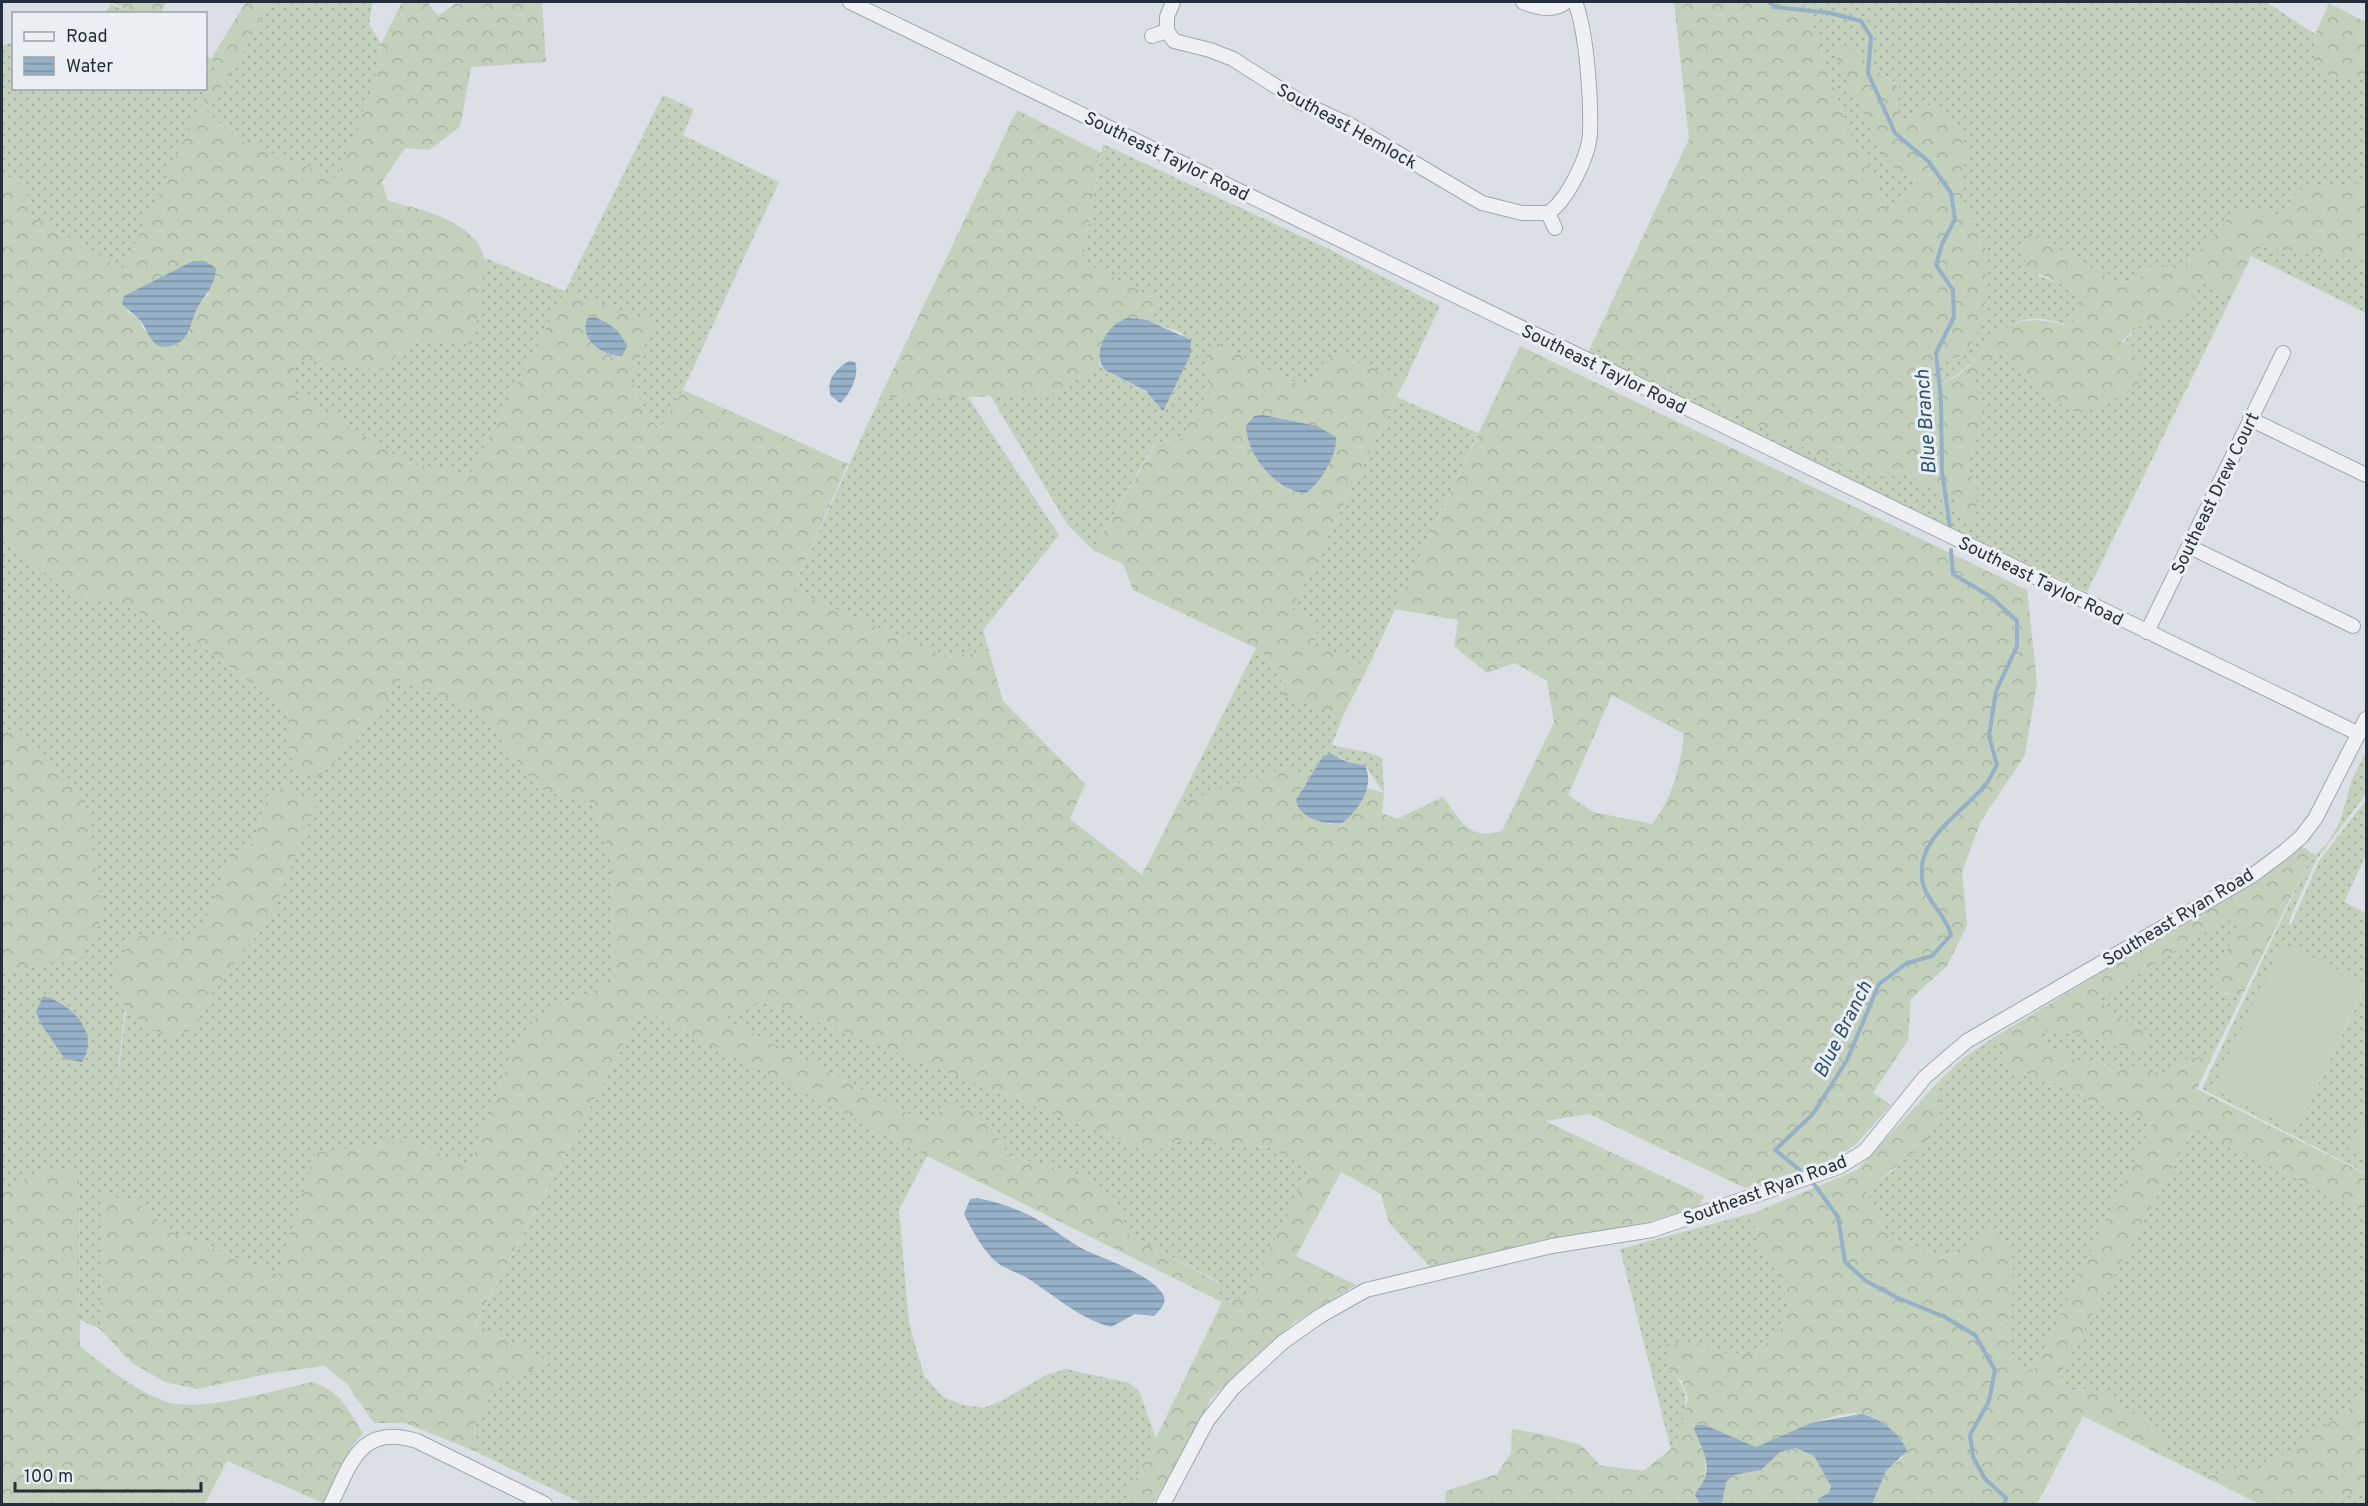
<svg xmlns="http://www.w3.org/2000/svg" width="2368" height="1506" viewBox="0 0 2368 1506" font-family="Overpass,sans-serif">
	<defs>
		<pattern id="grass-dots" width="8" height="8" patternUnits="userSpaceOnUse" patternTransform="scale(1.5)"><rect width="8" height="8" fill="#c2d0bc"/><path d="M2 2h.1M6 6h.1" fill="none" stroke="#a7b3a2" stroke-width="1.8" stroke-linecap="round"/></pattern>
		<pattern id="forest-crowns" width="20" height="18" patternUnits="userSpaceOnUse" patternTransform="scale(1.5)"><rect width="20" height="18" fill="#c2d0bc"/><path d="M2 6a3 3 0 1 1 6 0M12 15a3 3 0 1 1 6 0" fill="none" stroke="#a7b3a2"/></pattern>
		<pattern id="water-rules" width="6" height="5" patternUnits="userSpaceOnUse" patternTransform="scale(1.5)"><rect width="6" height="5" fill="#95b0c7"/><path d="M0 2.5h6" fill="none" stroke="#7990a3"/></pattern>
	</defs>
	<rect width="100%" height="100%" fill="#dbe0e6"/>
	<g fill="url(#grass-dots)" fill-rule="evenodd">
		<polygon points="272,2 373,2 369,24 381,44 374,85 336,179 236,139 207,112"/>
		<path d="M1804,2h462l49,32 -1,28 15,14 37,3v103l-67,8 -21,27 -16,-7 -84,58 -28,-1 -14,14 -20,1 -86,-49 8,43 22,7 21,14 -10,30c-82,-34 -80,48 -141,59l-6,-8 4,-10 32,-12 27,-105 -24,-48 -2,-24 5,-28 -7,-22 -28,-24 -22,15 -7,-1 -6,-13 3,-20 -63,-46 65,134 19,5 -30,36 -17,-42 -23,-39z"/>
		<polygon points="111,4 133,13 104,14"/>
		<polygon points="13,42 14,88 206,88 206,55 220,65 123,269 31,216 25,187 2,173 2,46"/>
		<polygon points="663,95 694,109 683,135 779,182 683,390 661,428 647,417 631,380 565,291 470,474 407,463 292,391 293,358 382,371 413,338 473,345 485,258 565,291"/>
		<path d="M1103,144l228,106 109,56 -35,74 -75,-27 -21,36 -43,-20c-47,18 -65,17 -82,69l-29,5 -62,107 -26,-26 -77,-129 64,-2 46,-28 5,5 60,32 25,-46 -8,-23 -35,-13 10,-20 -75,-39z"/>
		<polygon points="2261,247 2366,261 2366,313 2251,256"/>
		<path d="M2203,282l29,14 -145,296 -500,-237 4,-9 296,132 23,-8 12,14 55,3 -13,-28 12,-18 9,-29 -13,-32 28,-28 63,53 77,-80c37,-3 43,-12 63,-43z"/>
		<polygon points="881,395 907,400 967,396 1059,535 983,630 989,651 945,657 792,590"/>
		<polygon points="1397,397 1478,433 1368,667 1312,645 1292,610"/>
		<path d="M2,535l71,62 34,1 80,37 100,75 6,59 65,-30 42,-59 80,32 59,77 53,14 18,50 5,128 -78,35 -25,37 -42,112 -64,-25 -113,93 -15,41 -105,-41 -40,-33 -29,-4 -4,133 -20,-9 -1,-147 -39,-2 -38,20v-218l79,-15 -43,-207 -36,-26zM268,795l1,125 -59,75 -16,35 -28,7 -40,-25 -12,94 11,-98 83,-93 23,-60 21,-11zM54,999c21,12 30,22 33,48z"/>
		<path d="M1256,648l26,23 -1,23 61,24 -10,27c17,5 36,5 50,13l2,35 -19,-28 -18,-3 -7,-5 -23,8 -6,12 -24,-10 -109,37z"/>
		<polygon points="2366,752 2366,794 2316,860 2288,923 2291,925 2319,861 2366,800 2366,855 2344,902 2366,913 2366,984 2283,943 2296,1130 2366,985 2366,1114 2349,1150 2366,1158 2366,1173 2202,1089 2308,863 2328,842 2340,822 2352,779"/>
		<path d="M2226,919l12,6 -6,15 -7,54 17,2 -30,61c-21,0 -31,1 -45,17l-91,-14 -39,-20 5,-8 14,-3 87,22 -6,-28 -29,-10 -7,-15z"/>
		<polygon points="764,1001 1153,1152 1180,1140 1270,1147 1311,1170 1245,1298 1222,1302 1214,1298 1219,1282 1129,1235 1115,1199 1083,1176 1009,1156 984,1117 930,1125 723,1018"/>
		<polygon points="642,1009 927,1156 899,1210 909,1323 924,1376 943,1397 964,1405 984,1408 1001,1401 1048,1374 1066,1369 1129,1383 1139,1391 1156,1438 1124,1504 583,1504 477,1452 474,1426 498,1384 550,1361 475,1325"/>
		<polygon points="1996,1036 2004,1057 2018,1071 2067,1087 2093,1103 2154,1121 2033,1372 2014,1366 2007,1324 2014,1282 1991,1227 1966,1251 1944,1256 1892,1241 1865,1190 1896,1168 1941,1110 1937,1083 1963,1058"/>
		<path d="M2194,1128l172,85v184l-107,75 -23,-2 -33,6 -40,-20 2,-11 -5,-11c-18,-13 -42,-34 -62,-42 -18,-8 -25,9 -38,-17z"/>
		<path d="M1753,1213l6,39 20,19 9,33 -8,28 -26,21h-29l-32,-11 -25,26c28,26 17,44 8,77l-5,5 -51,-201z"/>
		<polygon points="2366,1491 2366,1504 2311,1504 2314,1502"/>
	</g>
	<g fill="url(#forest-crowns)" fill-rule="evenodd">
		<polygon points="111,2 166,2 160,14 133,13"/>
		<path d="M246,2h26l-65,110 29,27 100,39 38,-93 7,-41 21,-42h25l11,14 16,-12 15,-2h73l4,60 -75,5 -11,60 -31,23 -24,-2 -23,34 6,19c32,8 87,20 96,56 3,12 -9,73 -11,88l-60,-7 -31,33 -88,-12 -1,32 114,72 63,11 95,-183 89,31 -23,58 16,37 13,11 23,-38 165,74 -56,126 153,67 44,-6 14,50 82,83 -15,35 72,56 36,-71 109,-37 24,10 -10,13 2,23 28,12 30,-22 6,-15 17,5 -2,20 15,6 46,-22c20,25 24,43 59,34l52,-109 -7,-41 -32,-18 -28,10 -33,-27 4,-26 -63,-11 125,-263 507,244 10,92 -12,73 -44,66 -19,51 5,53 -20,41 -36,33 -3,41 -35,53 18,12 -36,40 -23,15 -87,28 -156,-74 -44,7 159,75 -5,10 -63,20 -206,41 -41,-44 -8,-29 -40,-22 -45,84 60,29 -61,37 -45,39 -39,38 -58,105h-29l98,-202 23,-4 65,-128 -40,-23 -90,-7 -27,12 -389,-151 -41,17 207,107 17,-23 38,15 24,39 74,20 32,23 14,36 90,48 -5,15 -287,-142 -285,-147 -167,315 76,37 -53,23 -24,42 3,26 -72,-29h-31l-27,-39 -22,-18 -53,7 -75,16 -32,-7 -33,-19 -32,-34 4,-133 29,4 40,33 105,41 37,-121 91,-13 64,25 42,-112 25,-37 78,-35 -5,-128 -18,-50 -53,-14 -59,-77 -80,-32 -42,59 -41,40 -24,-10 -6,-59 -100,-75 -80,-37 -34,-1 -71,-62v-362l23,14 6,29 92,53 96,-203 -8,-7zM131,293h79l-12,12 -13,33 -41,-8 -5,-11 -11,-7 -4,-16zM1612,695l72,39c-4,34 -11,63 -32,90l-59,-12 -25,-17z"/>
		<path d="M1674,2h130l46,132 23,39 17,41 30,-35 -19,-5 -15,-12 -50,-106v-17l63,48 -3,19 6,13 7,1 8,-14 14,-1 28,24 7,22 -5,28 2,24 24,48 -2,64 -12,27 -13,14 -32,12 -4,10 7,8c64,-11 49,-89 140,-59l10,-30c-6,-4 -13,-10 -20,-13 -27,-14 -48,-12 -31,-51l86,49 20,-1 14,-14 28,1 16,-11 40,-45 28,-2 16,7 21,-27 67,-8v79l-105,-14 -10,9 -19,40 -29,-13 -19,29 -20,11 -24,2 -19,17 21,21 -5,22c-17,10 -34,24 -54,27 -21,3 -66,-47 -83,-59l-27,27 12,32 -9,29 -12,18 13,28 -1,34 -6,6 -15,-21 -2,-13c-24,-1 -28,-5 -43,-23l-23,8 -28,-4 -268,-128 98,-207z"/>
		<polygon points="2329,3 2366,22 2366,79 2329,76 2314,62 2315,34"/>
		<polygon points="1017,110 1101,153 1082,261 1157,300 1147,320 1120,320 1099,359 1100,365 1054,393 907,400 881,395"/>
		<path d="M1216,343l92,46 22,-37 75,28 -113,230 28,15 -7,20 55,22 -26,51 -61,-24 1,-23 -26,-23 -123,-58 -10,-26 -30,-14 63,-107 28,-5 7,-22 20,-26 -6,-42zM1263,415l74,28 -25,45c-49,-4 -58,-23 -62,-69z"/>
		<polygon points="2,725 38,751 85,801 103,916 81,958 2,973"/>
		<polygon points="286,785 316,805 269,920 210,995 194,1030 166,1037 126,1012 114,975 132,934 183,941 208,915 231,855 252,844 268,795"/>
		<path d="M2301,846l14,9 -7,8 -66,133c-14,-2 -22,-2 -27,-18l23,-53 -12,-6 -125,79 7,15 29,10 9,7 1,12 -4,9 -87,-22 -14,3 -5,8 39,20 91,14c14,-16 24,-17 45,-17l-15,32 169,85v39l-172,-85 -134,247c13,27 20,9 38,17 20,8 44,29 62,42l5,11 -2,11 -80,-40 -46,88h-165l14,-33 17,-14 -1,-17c-10,-8 -21,-22 -34,-25 -32,-10 -82,23 -112,32l-51,-22 -11,4c9,21 14,29 10,53 -7,7 -9,14 -4,22h-255l1,-13 51,-17 14,-21 1,-24 30,5 39,11 19,20 43,6 33,-26 5,-17 7,-30 -6,-17 -14,-13 -1,-24 26,-2 32,11h29l26,-21 8,-28 -9,-33 -20,-19 -6,-39 104,-43 80,-87 4,27 -16,35 -60,45 28,51 52,15 21,-5 24,-24 21,23 3,32 -7,42 7,42 19,6 120,-250 -60,-19 -26,-16 -49,-16 -14,-14 -8,-21 277,-167z"/>
		<path d="M40,1171l39,2 1,173c26,21 52,43 84,55 33,13 112,-11 148,-19 29,9 35,27 51,51l-13,16 -27,54 -96,-42 -22,43h-203v-313z"/>
		<polygon points="2366,1397 2366,1491 2311,1504 2259,1504 2203,1476 2236,1470 2259,1472"/>
		<polygon points="1796,1448 1814,1456 1831,1486 1829,1491 1817,1502 1818,1504 1722,1504 1726,1482 1734,1475 1751,1472 1780,1452"/>
	</g>
	<g fill="#c2d0bc">
		<polygon points="2283,943 2366,984 2296,1130 2212,1089"/>
		<polygon points="2366,1114 2366,1158 2349,1150"/>
	</g>
	<g fill="url(#water-rules)">
		<path d="M193,261h12l11,7c-1,17 -9,24 -17,37 -6,9 -7,21 -13,31 -3,5 -9,8 -15,10 -21,5 -21,-15 -32,-27 -6,-6 -12,-9 -17,-16l2,-7z"/>
		<path d="M593,317c17,6 27,13 34,30l-5,9c-19,0 -43,-16 -35,-37z"/>
		<path d="M1128,318l19,2 44,20 -1,16 -27,55 -17,-20 -41,-21c-15,-17 4,-48 23,-52z"/>
		<path d="M849,361l6,1c5,12 -5,33 -15,41l-9,-7c-6,-15 5,-28 18,-35z"/>
		<path d="M1263,415l54,11 19,11c2,17 -16,46 -30,56 -31,-2 -59,-38 -60,-67l8,-10z"/>
		<path d="M1331,754l16,8 18,3c10,22 -6,45 -23,58 -16,2 -43,-4 -46,-23l27,-44z"/>
		<path d="M43,996c28,7 58,37 39,66l-17,-3 -24,-35 -5,-12z"/>
		<path d="M977,1198c21,4 42,11 61,22 16,9 31,22 47,30 20,9 66,25 77,43 7,9 -2,17 -8,23l-19,-2 -24,13c-31,-8 -57,-32 -84,-49 -10,-6 -25,-10 -33,-18 -13,-13 -22,-30 -30,-46l6,-15z"/>
		<path d="M1861,1414c17,2 40,20 46,37l-21,20 -14,33h-54v-5l11,-7 2,-6 -17,-30 -18,-8 -16,4 -19,18 -27,5 -8,7 -4,22h-22l-5,-9c2,-5 5,-8 8,-13 10,-17 -3,-37 -9,-53l2,-4h9l51,22 55,-24z"/>
	</g>
	<g fill="none" stroke-linecap="round" stroke-linejoin="round">
		<g stroke="#95b0c7" stroke-width="4">
			<polyline points="1769,2 1775,7 1830,13 1861,21 1871,37 1868,73 1895,133 1929,162 1951,193 1955,219 1942,244 1936,265 1953,290 1954,317 1936,353 1941,400 1942,472 1950,527"/>
			<path d="M1800,1170l-25,-20 38,-36 34,-54 32,-76 28,-21 25,-7 19,-21c-5,-20 -21,-30 -27,-48 -14,-46 37,-72 61,-102 5,-5 8,-14 12,-20l-8,-29 7,-45 21,-45v-25l-26,-24 -38,-23 -2,-24"/>
			<polyline points="1814,1184 1838,1217 1845,1262 1866,1281 1898,1298 1945,1317 1975,1335 1995,1370 1989,1401 1970,1435 1973,1457 1985,1479 2006,1498 2005,1504"/>
		</g>
		<defs>
			<g id="minor">
				<polyline points="850,2 2359,734"/>
				<path d="M1523,2c14,6 30,10 43,0"/>
				<polyline points="1167,31 1174,41 1210,50 1233,59 1302,103 1350,125 1482,203 1522,213 1548,213"/>
				<polyline points="1167,31 1167,17 1173,2"/>
				<polyline points="1152,36 1167,31"/>
				<path d="M1548,213c19,-12 41,-57 42,-80 1,-34 -3,-101 -15,-131"/>
				<polyline points="1548,213 1555,228"/>
				<polyline points="2250,419 2366,475"/>
				<polyline points="2190,547 2353,626"/>
				<polyline points="2147,632 2283,353"/>
				<path d="M331,1504c20,-41 30,-81 86,-63l128,63"/>
				<polyline points="1163,1504 1207,1421 1233,1388 1283,1342 1320,1316 1366,1290 1552,1246 1652,1230 1839,1167 1865,1151 1925,1077 1967,1041 2253,875 2285,851 2301,837 2315,819 2366,719"/>
			</g>
		</defs>
		<use href="#minor" stroke="#a1a7b0" stroke-width="16"/>
		<use href="#minor" stroke="#eef0f4" stroke-width="14"/>
	</g>
	<g text-anchor="middle" stroke-width="6" stroke-linejoin="round" paint-order="stroke">
		<g font-size="18" fill="#252f3c" stroke="#eaeff4">
			<text transform="translate(1347 126) rotate(29)" y="6">Southeast Hemlock</text>
			<text transform="translate(1167 156) rotate(26)" y="6">Southeast Taylor Road</text>
			<text transform="translate(1604 369) rotate(26)" y="6">Southeast Taylor Road</text>
			<text transform="translate(2215 493) rotate(-64)" y="6">Southeast Drew Court</text>
			<text transform="translate(2041 581) rotate(26)" y="6">Southeast Taylor Road</text>
			<text transform="translate(2178 917) rotate(-31)" y="6">Southeast Ryan Road</text>
			<text transform="translate(1765 1190) rotate(-20)" y="6">Southeast Ryan Road</text>
		</g>
		<g font-size="20" font-style="italic" fill="#30506f" stroke="#eaeff4">
			<text transform="translate(1925 422) rotate(-94)" y="7">Blue Branch</text>
			<text transform="translate(1842 1029) rotate(-63)" y="7">Blue Branch</text>
		</g>
	</g>
	<rect width="2368" height="1506" fill="none" stroke="#252f3c" stroke-width="6"/>
	<rect x="12" y="12" width="195" height="78" fill="#eaeff4" stroke="#9ba2aa" stroke-width="1.5"/>
	<rect x="24" y="32" width="30" height="9" fill="#eef0f4" stroke="#9ba2aa" stroke-width="1.5"/>
	<text x="66" y="42" font-size="18" fill="#252f3c">Road</text>
	<rect x="24" y="57" width="30" height="18" fill="url(#water-rules)" stroke="#9ba2aa" stroke-width="1.5"/>
	<text x="66" y="72" font-size="18" fill="#252f3c">Water</text>
	<path d="M15 1482v9h186v-9" fill="none" stroke="#252f3c" stroke-width="3"/>
	<text x="24" y="1482" font-size="18" fill="#252f3c" stroke="#eaeff4" stroke-width="4.5" paint-order="stroke">100 m</text>
</svg>
